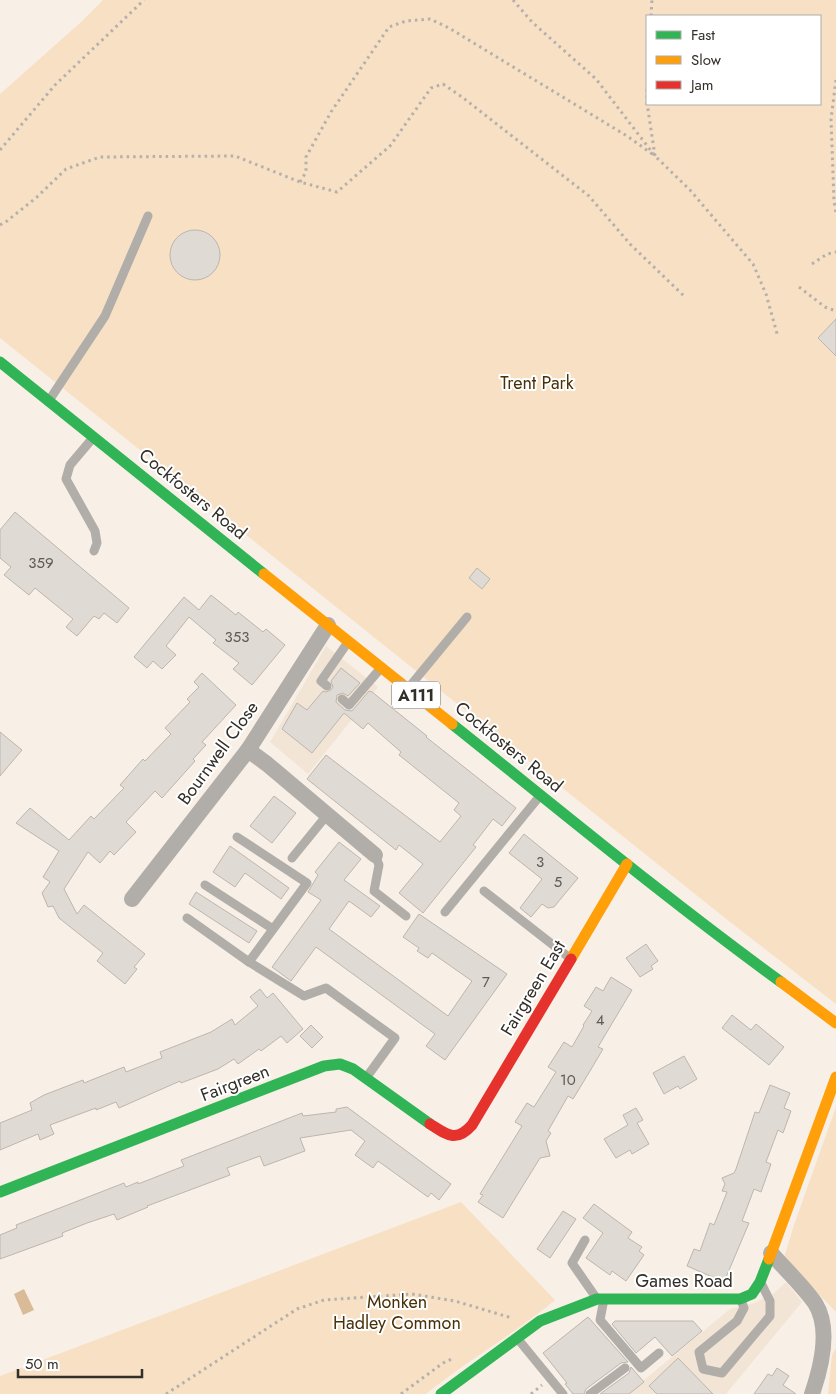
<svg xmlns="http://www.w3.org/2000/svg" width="836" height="1394" viewBox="0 0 836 1394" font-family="Jost,sans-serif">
	<rect width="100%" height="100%" fill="#f8f0e7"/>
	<g fill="#f2e5d5">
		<polygon points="326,646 378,687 308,774 270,742"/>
		<polygon points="786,1282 802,1302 726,1394 627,1394 730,1309 754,1303 773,1294"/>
	</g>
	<g fill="#f7e0c4" fill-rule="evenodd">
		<path d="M103,0h733v1004l-106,-82 -730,-584v-244l80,-71zM647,16h173v88h-173z"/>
		<polygon points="836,1107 836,1312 784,1258 794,1225"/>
		<path d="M461,1202l94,98c-41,34 -88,61 -129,94h-426v-18z"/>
		<polygon points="836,1348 836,1394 828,1394 832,1355"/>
	</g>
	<polygon fill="#d9bc97" points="24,1289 34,1310 23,1315 14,1294"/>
	<g fill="#dfdad3" stroke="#bcb6af">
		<circle cx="195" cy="255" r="25"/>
		<polygon points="836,319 836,356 818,338"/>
		<polygon points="15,512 129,608 117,623 104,613 99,619 94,616 77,636 66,627 73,619 35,588 29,595 4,575 11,567 0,558 0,530"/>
		<polygon points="477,568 490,579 482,589 469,578"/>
		<polygon points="211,595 236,615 238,612 263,632 266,629 285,645 252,685 233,669 239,663 213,643 216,640 189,617 166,646 176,655 162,669 153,661 147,668 134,657 184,597 199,610"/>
		<polygon points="341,668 360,683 348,696 343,693 337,695 336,702 345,710 352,711 369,691 372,692 427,736 426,737 516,808 502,826 493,819 473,845 476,847 423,913 399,893 423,864 399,845 396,850 307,779 326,755 440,842 461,816 454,810 459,803 399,755 401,752 368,723 363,729 344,713 312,753 282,729 297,703 307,710 323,691 326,692 331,690 333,687 331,681"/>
		<polygon points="202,673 236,705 202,742 206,745 193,759 195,761 162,798 155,791 126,822 136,832 114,855 110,851 100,863 88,852 64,889 77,914 84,905 145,954 134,967 137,969 125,984 97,961 103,953 59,918 53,906 48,907 42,893 50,882 43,877 59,851 16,823 30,808 69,840 91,816 94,819 124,788 120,785 143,759 145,761 171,734 165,728 190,702 187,699 199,687 194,682"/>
		<polygon points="0,732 22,750 0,776"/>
		<polygon points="274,796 296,813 272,843 250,826"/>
		<polygon points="524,834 578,878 554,907 548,908 542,904 531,917 520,908 542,879 509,853"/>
		<polygon points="339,842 361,859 344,880 380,906 371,917 349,901 329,929 448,1016 472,981 432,953 428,958 417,951 419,948 403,937 419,914 507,974 445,1060 426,1046 435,1034 316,947 291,981 272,967 321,900 308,892 318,875 315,872"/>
		<polygon points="230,846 289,888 281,899 245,873 235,887 213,872"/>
		<polygon points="196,892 257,931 249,943 189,904"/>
		<polygon points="646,944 658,961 651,966 653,969 640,977 626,958"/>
		<polygon points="611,977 632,990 598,1047 603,1049 590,1071 573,1099 568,1096 548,1131 551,1133 546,1141 550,1156 540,1158 503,1218 478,1202 483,1195 480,1194 522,1126 515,1122 527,1103 534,1107 556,1072 548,1067 564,1042 572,1047 584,1026 583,1025 592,1011 584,1006 596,987 603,991"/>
		<polygon points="260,989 267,998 273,993 303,1029 287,1043 281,1036 261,1051 259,1049 238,1064 234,1059 218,1069 181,1083 180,1081 119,1108 116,1102 96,1110 96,1108 50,1125 54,1134 40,1140 38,1134 0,1150 0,1123 32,1110 30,1103 44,1095 83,1080 84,1083 124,1067 126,1072 162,1058 160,1052 211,1032 232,1019 235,1025 258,1006 250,997"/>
		<polygon points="732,1015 751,1030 756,1024 784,1047 769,1065 722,1028"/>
		<polygon points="311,1025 323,1037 312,1048 300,1036"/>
		<polygon points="684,1056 697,1079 680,1089 678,1086 664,1094 653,1073"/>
		<polygon points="770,1085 790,1093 784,1108 791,1111 783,1133 778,1130 766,1162 771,1164 761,1192 754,1189 742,1221 749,1223 724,1282 687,1266 694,1249 700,1251 710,1223 714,1225 727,1192 722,1191 725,1184 722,1178 734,1173 736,1169 755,1112 759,1113"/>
		<polygon points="347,1107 451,1184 439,1200 431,1193 428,1197 378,1161 373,1168 355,1155 365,1141 351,1130 300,1138 305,1151 264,1166 260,1156 227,1168 230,1175 147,1206 148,1207 117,1220 114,1214 87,1223 62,1233 63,1236 0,1259 0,1235 17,1228 16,1225 124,1183 126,1187 138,1182 138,1184 184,1166 181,1160 302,1113 303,1116 336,1112 336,1109"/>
		<polygon points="636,1108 643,1120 637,1123 649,1144 632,1154 630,1150 616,1158 604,1139 628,1125 623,1115"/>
		<polygon points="594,1204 632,1232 628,1238 642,1247 639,1251 644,1255 626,1281 612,1271 610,1275 586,1258 603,1233 583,1218"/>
		<polygon points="563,1211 576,1219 550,1258 537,1249"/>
		<polygon points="588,1317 628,1362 621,1363 586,1389 584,1394 573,1394 565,1384 567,1383 543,1353"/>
		<polygon points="615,1321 693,1321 702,1331 672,1356 655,1337 636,1353 612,1324"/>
		<polygon points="678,1358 713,1394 657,1394 649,1386"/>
		<polygon points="631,1367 644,1382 629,1394 600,1394 629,1373"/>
		<polygon points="777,1368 789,1376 783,1385 796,1394 754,1394 768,1374 772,1376"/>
	</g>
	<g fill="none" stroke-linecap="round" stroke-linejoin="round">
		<g stroke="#b5b0ac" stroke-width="3" stroke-dasharray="2.5 4" stroke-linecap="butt">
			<polyline points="513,0 532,22 596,79 655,156 690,190 753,264 766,294 778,337"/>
			<polyline points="651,16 652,0"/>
			<polyline points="836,80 831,119 834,201 836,213"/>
			<polyline points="647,89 647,103 655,156"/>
			<polyline points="0,150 55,85 144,0"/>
			<polyline points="300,182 306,172 306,157 331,112 389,27 406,21 430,19 449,28 627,136 655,156"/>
			<polyline points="0,225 7,221 37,197 66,169 100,157 235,156 300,182 337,192 390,146 431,88 443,84 462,97 589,196 630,244 685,297"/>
			<polyline points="812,264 827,254 836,252"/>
			<polyline points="799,287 825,307 836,311"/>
			<polyline points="166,1394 297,1309 324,1300 412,1294 455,1301 512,1318"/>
			<polyline points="401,1394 443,1363 454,1358"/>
			<polyline points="531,1394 542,1385"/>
		</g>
		<g stroke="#b1aeaa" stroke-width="9">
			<polyline points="50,399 105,316 148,216"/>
			<polyline points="92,439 70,465 66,479 95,531 97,543 94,551"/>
			<polyline points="327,686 321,681 348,642"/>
			<polyline points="410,686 467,617"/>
			<polyline points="342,699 349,705 380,669"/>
			<polyline points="237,837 307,883 249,962 304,996 326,988 395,1038 366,1078"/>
			<polyline points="375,855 379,865 374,891 406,916"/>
			<polyline points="292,858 327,815"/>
			<polyline points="205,885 273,929"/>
			<polyline points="484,891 571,959"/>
			<polyline points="445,912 539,797"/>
			<polyline points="187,918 249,962"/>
			<polyline points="585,1240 572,1263 597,1299"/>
			<polyline points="604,1299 600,1320 641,1368 659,1353"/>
			<polyline points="741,1300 744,1308 737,1321 699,1352 703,1369 722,1373 770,1316 770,1301 762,1285"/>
			<polyline points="517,1338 563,1394"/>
			<polyline points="590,1394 625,1368"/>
		</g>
		<g stroke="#b1aeaa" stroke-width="16">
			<polyline points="248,750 267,764 375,855"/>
			<polyline points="132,899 248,750 328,625"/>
			<path d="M771,1253c14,16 32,33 44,50 16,25 6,65 -3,91"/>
		</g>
		<g stroke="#30b455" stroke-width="11">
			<polyline points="0,362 264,574"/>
			<path d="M452,724c109,87 216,176 329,258"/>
			<polyline points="0,1192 324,1066 340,1064 353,1069 430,1124"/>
			<polyline points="441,1394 540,1321 597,1299 740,1299 752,1294 760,1282 769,1259"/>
		</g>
		<g stroke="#ff9f0a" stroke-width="11">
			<polyline points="264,574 452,724"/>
			<polyline points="571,959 627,864"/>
			<polyline points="781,982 836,1023"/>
			<polyline points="769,1259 836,1077"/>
		</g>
		<path stroke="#e5322d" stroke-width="11" d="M430,1124c17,11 26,19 42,1l99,-166"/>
	</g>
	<g text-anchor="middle" stroke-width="4" stroke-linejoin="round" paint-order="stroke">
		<g font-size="15" fill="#5e5a54">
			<text x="41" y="568">359</text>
			<text x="237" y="642">353</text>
			<text x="540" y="867">3</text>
			<text x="558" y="887">5</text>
			<text x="486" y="987">7</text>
			<text x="600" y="1025">4</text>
			<text x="568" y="1085">10</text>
		</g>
		<rect fill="#fff" stroke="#706d68" stroke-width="1" x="392" y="681.5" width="48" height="27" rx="4"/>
		<g font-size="16" font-weight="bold" fill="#322e28">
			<text x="416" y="701">A111</text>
		</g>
		<g font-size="18" fill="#4a3007" stroke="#fff">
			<text x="537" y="389">Trent Park</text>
			<text x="397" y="1308">Monken<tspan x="397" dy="21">Hadley Common</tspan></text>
		</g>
		<g font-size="18" fill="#322e28" stroke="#fff">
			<text transform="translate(193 494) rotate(39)" y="6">Cockfosters Road</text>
			<text transform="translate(509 747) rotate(39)" y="6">Cockfosters Road</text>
			<text transform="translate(218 753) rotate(-54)" y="6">Bournwell Close</text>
			<text transform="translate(533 988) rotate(-59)" y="6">Fairgreen East</text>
			<text transform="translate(235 1083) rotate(-21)" y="6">Fairgreen</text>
			<text x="684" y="1287">Games Road</text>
		</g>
	</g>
	<rect x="646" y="15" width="175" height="90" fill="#ffffff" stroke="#adaba9"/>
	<rect x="656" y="31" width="25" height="8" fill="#30b455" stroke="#adaba9"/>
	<text x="691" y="40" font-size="15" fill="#322e28">Fast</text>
	<rect x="656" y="56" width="25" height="8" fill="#ff9f0a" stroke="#adaba9"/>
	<text x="691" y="65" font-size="15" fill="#322e28">Slow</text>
	<rect x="656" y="81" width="25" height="8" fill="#e5322d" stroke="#adaba9"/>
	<text x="691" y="90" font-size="15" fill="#322e28">Jam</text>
	<path d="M18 1369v8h124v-8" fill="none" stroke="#322e28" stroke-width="2.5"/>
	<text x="25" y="1369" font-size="15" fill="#322e28" stroke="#ffffff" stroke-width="4" paint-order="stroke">50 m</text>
</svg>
